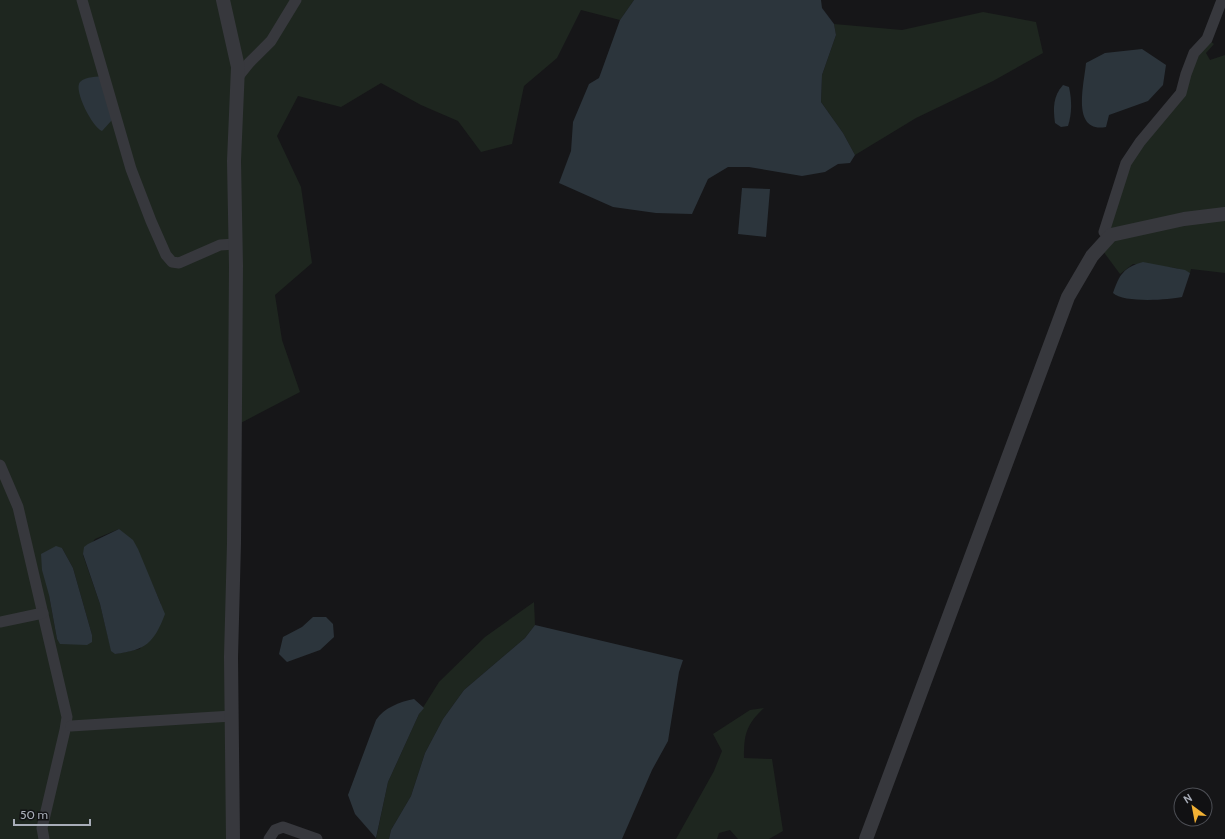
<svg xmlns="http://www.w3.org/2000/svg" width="1225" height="839" viewBox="0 0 1225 839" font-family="Cabin,sans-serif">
	<rect width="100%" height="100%" fill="#161618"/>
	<g fill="#1e261f" fill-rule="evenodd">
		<path d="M0,0h634l-14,20 -39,-10 -24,48 -33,28 -12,58 -31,8 -23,-31 -37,-16 -40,-22 -40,24 -43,-11 -21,40 24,51 11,76 -37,32 7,45 18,52 -65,34 -2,413h-233zM119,529l30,48 12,27 -21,45 -25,5 -5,-9 -10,-41 -17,-49 12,-16zM62,548l11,20 19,67 -23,9 -9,-1 -3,-4 -8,-44z"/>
		<polygon points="983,12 1036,22 1043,53 993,81 916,118 855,155 843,133 821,102 822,75 836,35 834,24 902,30"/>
		<polygon points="1207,39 1214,44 1206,53 1210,60 1225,55 1225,273 1191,269 1190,273 1176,268 1133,264 1120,274 1100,247 1126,163 1181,94 1186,74"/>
		<polygon points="534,602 535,625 525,638 464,690 443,719 425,753 411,796 391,830 389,839 376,839 388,782 419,714 439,682 485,637"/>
		<path d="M764,708c-18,17 -20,26 -20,50l28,1 11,72 -14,8h-31l-8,-9 -11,3 -2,6h-41l38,-68 8,-20 -9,-17 37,-24z"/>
	</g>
	<g fill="#2c353c">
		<polygon points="634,0 821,0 822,8 834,24 836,35 822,75 821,102 843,133 855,155 850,163 838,164 825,172 802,176 749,167 728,167 708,179 692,214 656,213 613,207 559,183 571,151 573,122 589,84 599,78 620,20"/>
		<path d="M1142,49l24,16 -3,20 -15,16 -39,14 -3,12c-35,6 -22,-42 -20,-64l19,-10z"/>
		<path d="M105,76l7,44 -10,11c-9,-3 -29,-41 -22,-49 6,-6 17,-5 25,-6z"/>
		<path d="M1063,85l6,2c3,14 3,26 -1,39l-7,1 -6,-4c-2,-15 -2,-27 8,-38z"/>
		<polygon points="742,188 770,189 766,237 738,234"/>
		<path d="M1143,262l42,8 5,3 -8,24c-14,3 -59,6 -69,-4 6,-18 11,-26 30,-31z"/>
		<path d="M119,529l14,11 5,9 27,65c-11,29 -19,36 -50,40l-4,-3 -11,-47 -17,-50 1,-7 4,-3z"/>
		<polygon points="56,546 62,548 73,568 92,635 92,642 87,645 60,644 57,639 49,595 42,570 41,554"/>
		<polygon points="313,617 326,617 333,624 334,637 320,650 287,662 279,654 283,637 302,627"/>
		<polygon points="535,625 683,660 679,672 668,741 652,770 622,839 389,839 391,830 411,796 425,753 443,719 464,690 525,638"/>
		<path d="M414,699l10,9 -5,6 -31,68 -12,56 -21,-24 -7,-19 28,-75c8,-12 23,-18 38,-21z"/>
	</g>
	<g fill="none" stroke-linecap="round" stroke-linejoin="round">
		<g stroke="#37383d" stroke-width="11">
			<polyline points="82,0 131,169 151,221 166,255 172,262 179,263 220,245 235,244"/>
			<polyline points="237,78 249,63 271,41 296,0"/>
			<polyline points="1104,232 1126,163 1140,142 1181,93 1186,74 1194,53 1207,39 1222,0"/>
			<polyline points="0,465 18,507 67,717 65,730 42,828 44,839"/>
			<polyline points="0,622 43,613"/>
			<polyline points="71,726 232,716"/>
			<polyline points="269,839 275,830 283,827 317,839"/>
		</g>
		<g stroke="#37383d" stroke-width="14">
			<polyline points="223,0 238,67 234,161 236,266 234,543 231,657 233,839"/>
			<polyline points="866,839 1068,297 1092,256 1111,235 1184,219 1225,214"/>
		</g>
	</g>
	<g transform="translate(1193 807) rotate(328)"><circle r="19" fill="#111113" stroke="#4d4f55"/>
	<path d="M0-3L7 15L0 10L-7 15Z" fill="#f2b134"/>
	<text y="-6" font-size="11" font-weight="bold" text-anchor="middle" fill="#a8adb8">N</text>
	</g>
	<path d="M14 819v6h76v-6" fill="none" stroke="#a8adb8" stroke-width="2"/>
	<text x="20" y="819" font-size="12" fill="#a8adb8" stroke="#111113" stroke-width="3" paint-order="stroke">50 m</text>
</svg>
